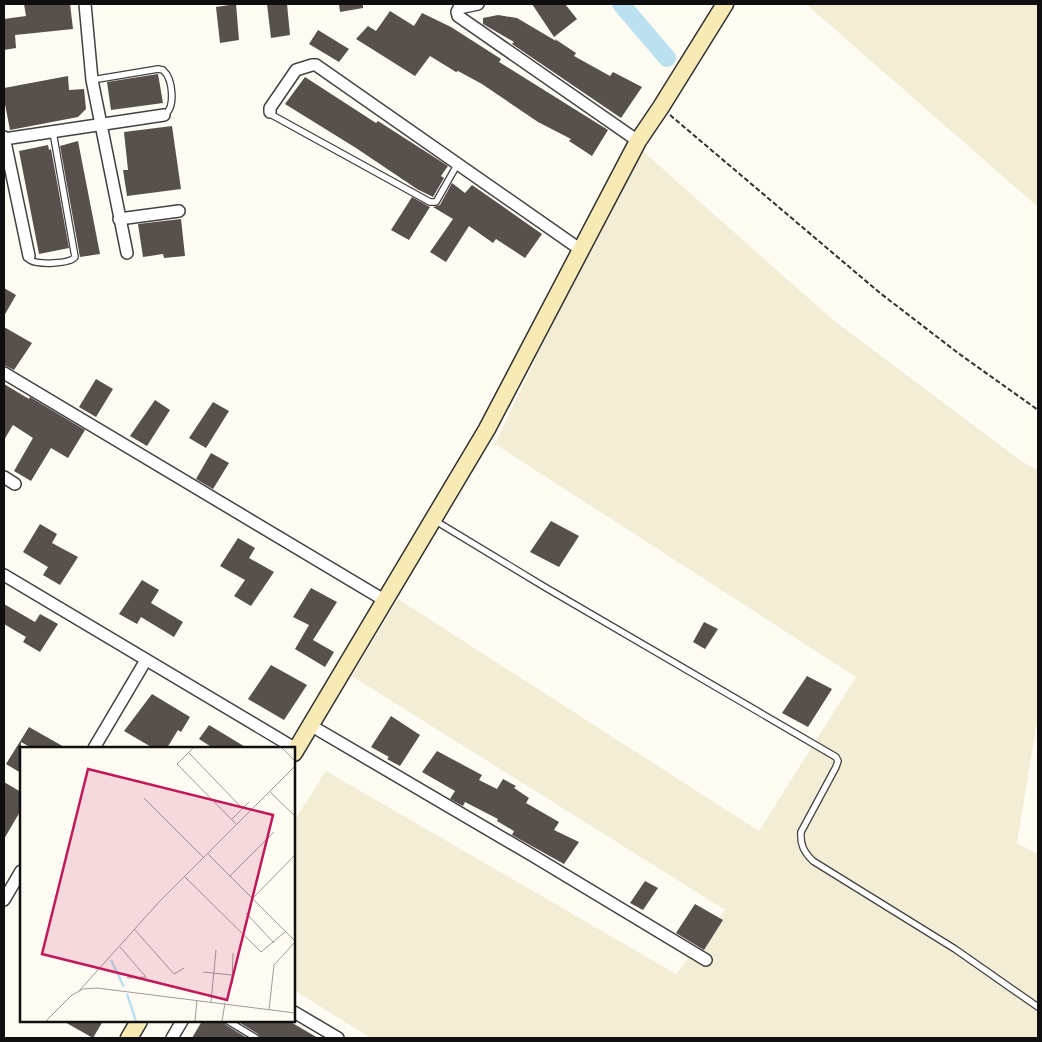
<svg xmlns="http://www.w3.org/2000/svg" width="1042" height="1042" viewBox="0 0 1042 1042" font-family="'Source Serif 4',serif">
	<rect width="100%" height="100%" fill="#fefbf2"/>
	<g fill="#f2edd4">
		<polygon points="806,4 1038,4 1038,207"/>
		<polygon points="637,146 833,320 1021,461 1038,470 1038,715 1017,843 1038,854 1038,1038 371,1038 294,990 294,821 326,771 676,974 725,910 352,676 398,599 759,831 856,677 495,444"/>
	</g>
	<g fill="none" stroke-linecap="round" stroke-linejoin="round">
		<polyline stroke="#bbe1f1" stroke-width="18" points="621,4 667,58"/>
	</g>
	<g fill="#57504c">
		<polygon points="24,4 70,4 73,29 15,35 16,48 4,50 4,19 26,16"/>
		<polygon points="236,4 239,40 220,43 216,7"/>
		<polygon points="267,4 287,4 290,35 271,38"/>
		<polygon points="339,4 363,4 363,8 340,12"/>
		<polygon points="532,4 565,4 577,19 554,37"/>
		<polygon points="390,11 414,26 422,13 451,27 501,59 499,62 608,130 592,156 569,141 571,139 538,122 482,84 458,71 456,72 430,56 415,76 356,39 368,26 376,31"/>
		<polygon points="498,15 517,18 556,41 555,39 576,53 574,56 610,76 613,72 642,87 621,118 512,44 514,42 483,24 483,18"/>
		<polygon points="318,30 349,49 339,62 309,44"/>
		<polygon points="158,74 163,103 111,110 107,82"/>
		<polygon points="68,76 69,90 84,89 86,109 78,117 10,130 4,99 4,88"/>
		<polygon points="305,77 376,123 378,121 448,166 441,176 444,178 433,197 417,189 356,148 285,104"/>
		<polygon points="172,126 181,189 127,196 123,170 128,170 124,132"/>
		<polygon points="78,141 100,254 80,257 60,146"/>
		<polygon points="48,145 49,150 51,149 69,248 39,254 19,151"/>
		<polygon points="452,183 465,193 472,185 542,234 525,258 496,239 493,243 469,226 446,262 430,252 453,219 433,207 440,205"/>
		<polygon points="412,197 430,207 409,240 391,230"/>
		<polygon points="181,219 185,256 164,258 163,254 143,257 138,224"/>
		<polygon points="4,288 16,295 4,316"/>
		<polygon points="4,327 32,343 14,370 4,365"/>
		<polygon points="96,379 113,389 96,417 79,407"/>
		<polygon points="4,384 29,399 30,397 85,430 68,458 51,448 31,481 14,471 33,438 13,425 4,440"/>
		<polygon points="155,400 170,410 147,446 130,436"/>
		<polygon points="213,402 229,411 206,448 189,438"/>
		<polygon points="211,453 229,463 213,489 196,479"/>
		<polygon points="551,521 579,536 559,567 530,552"/>
		<polygon points="40,524 57,534 52,543 78,557 60,585 43,575 48,567 23,552"/>
		<polygon points="238,538 255,548 249,558 274,572 251,606 234,596 245,580 220,566"/>
		<polygon points="142,580 159,590 151,603 183,622 174,637 141,617 137,624 119,614"/>
		<polygon points="311,588 337,602 313,640 334,652 325,667 295,649 309,625 293,617"/>
		<polygon points="4,604 35,622 40,614 58,624 40,652 23,642 26,637 4,624"/>
		<polygon points="704,622 718,629 705,649 693,642"/>
		<polygon points="271,665 307,685 284,720 248,699"/>
		<polygon points="807,676 832,689 808,727 782,713"/>
		<polygon points="152,694 190,717 181,732 178,730 167,748 153,748 124,731"/>
		<polygon points="391,716 420,735 400,766 387,759 389,757 371,747"/>
		<polygon points="209,725 247,748 213,748 199,739"/>
		<polygon points="29,727 66,748 32,748 21,742 21,773 6,764"/>
		<polygon points="437,751 482,775 479,780 497,789 503,779 516,786 514,788 529,798 526,803 559,822 554,830 579,842 564,864 512,835 514,831 497,821 498,819 465,802 463,806 450,799 455,791 422,772"/>
		<polygon points="4,782 21,792 21,810 4,839"/>
		<polygon points="645,881 658,888 643,910 630,903"/>
		<polygon points="695,904 723,920 704,950 676,933"/>
		<polygon points="63,1021 103,1021 93,1038"/>
		<polygon points="202,1021 223,1021 226,1025 247,1038 192,1038"/>
		<polygon points="237,1021 289,1021 318,1038 261,1038 258,1034"/>
	</g>
	<g fill="none" stroke-linecap="round" stroke-linejoin="round">
		<defs>
			<g id="lane">
				<path d="M92,80l66,-11 5,1c10,9 13,38 1,45"/>
				<polyline points="270,112 272,115 430,202 436,202 457,165"/>
				<path d="M29,256l1,4c8,5 40,4 45,-3l-22,-125"/>
				<path d="M434,520l109,66 293,171 2,4 -2,6 -35,65c-1,13 3,20 12,29l142,88 83,58"/>
				<polyline points="228,1021 256,1038"/>
			</g>
			<g id="street">
				<polyline points="85,4 92,80 127,253"/>
				<polyline points="478,4 459,8 457,12 458,16 638,141"/>
				<polyline points="270,112 270,108 296,70 312,65 316,65 581,250"/>
				<polyline points="4,137 29,256"/>
				<polyline points="4,139 164,115"/>
				<polyline points="119,219 179,211"/>
				<polyline points="4,373 384,600"/>
				<polyline points="4,477 15,484"/>
				<polyline points="4,575 296,749"/>
				<polyline points="310,725 530,854 706,960"/>
				<polyline points="94,748 146,660"/>
				<polyline points="4,900 21,871"/>
				<polyline points="294,1012 338,1038"/>
				<polyline points="172,1038 182,1021"/>
			</g>
			<g id="secondary">
				<polyline points="294,753 487,429 638,141 661,107 725,4"/>
				<polyline points="129,1038 139,1021"/>
			</g>
		</defs>
		<use href="#lane" stroke="#424242" stroke-width="8"/>
		<use href="#street" stroke="#424242" stroke-width="14"/>
		<use href="#secondary" stroke="#313131" stroke-width="19"/>
		<polyline stroke="#313131" stroke-width="2" stroke-dasharray="5 2.5" stroke-linecap="butt" points="670,115 880,293 958,353 1038,410"/>
		<use href="#lane" stroke="#fff" stroke-width="5.5"/>
		<use href="#street" stroke="#fff" stroke-width="11"/>
		<use href="#secondary" stroke="#f8eab4" stroke-width="16"/>
	</g>
	<g transform="translate(20 747)">
		<rect width="275" height="275" fill="#fefbf2"/>
		<path fill="none" stroke="#bbe1f1" stroke-width="2.5" d="M91,213l13,27M107,247l9,27"/>
		<path fill="none" stroke="#9e9d97" stroke-width="1" d="M173,1l-16,16 59,60M262,1l13,13M169,6l53,55M249,44l26,25M124,51l60,60M212,72l17,-17M0,78v28M188,107l87,87M210,129l44,-44M165,130l76,75 24,-20M232,152l43,-44M226,166l28,30M115,183l39,44 10,-6M100,200l26,30 -19,1M183,225l29,3M212,237l1,-31M59,244l80,-89 136,-136M191,255l5,-52M249,263l5,-45 21,-23M26,274l26,-26 11,-6 14,-1 198,25M175,274l2,-21M202,274l3,-18"/>
		<path fill="#c2185b" fill-opacity="0.15" stroke="#c2185b" stroke-width="2.5" d="M68,22l185,46 -46,185 -185,-46z"/>
		<rect width="275" height="275" fill="none" stroke="#0f0f0f" stroke-width="2.5"/>
	</g>
	<rect width="1042" height="1042" fill="none" stroke="#0f0f0f" stroke-width="10"/>
</svg>
